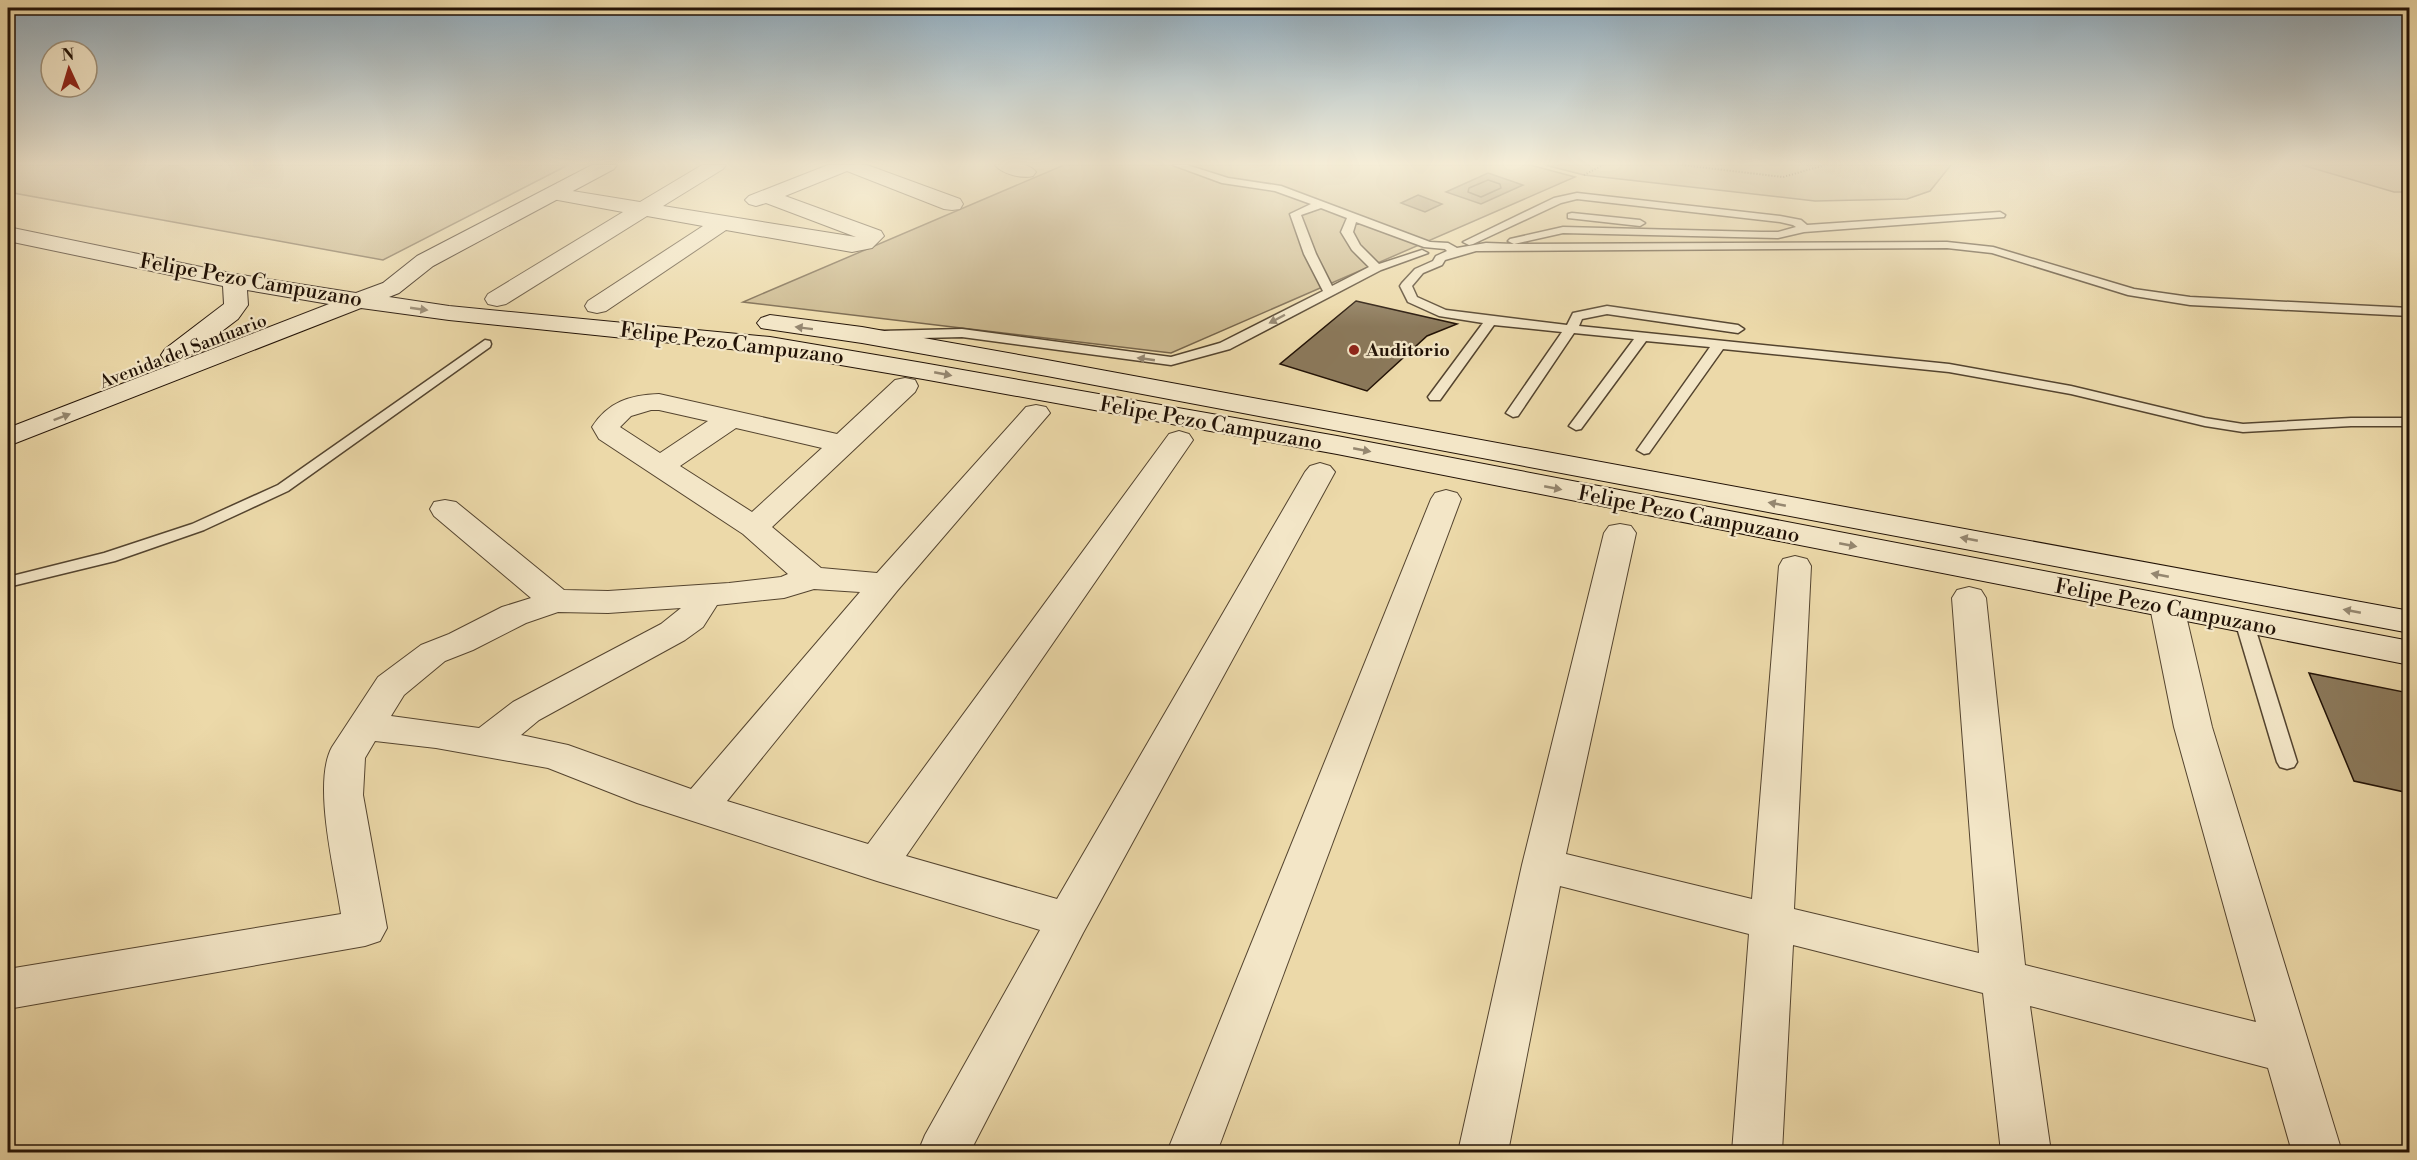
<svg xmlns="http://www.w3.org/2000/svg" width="2417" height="1160" viewBox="0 0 2417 1160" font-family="'Libre Bodoni',serif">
	<rect width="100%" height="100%" fill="#ecd9a9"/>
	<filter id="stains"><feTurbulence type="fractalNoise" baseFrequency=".00333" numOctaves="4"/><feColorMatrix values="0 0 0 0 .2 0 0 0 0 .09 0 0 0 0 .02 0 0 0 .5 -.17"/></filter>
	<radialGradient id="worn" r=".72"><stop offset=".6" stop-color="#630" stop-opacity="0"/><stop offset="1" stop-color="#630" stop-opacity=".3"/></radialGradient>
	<g fill="#cab78d" stroke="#76644a" stroke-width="1.5">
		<polygon points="8,165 568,165 383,260 8,192"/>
		<polygon points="1064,165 1530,165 1575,177 1171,353 743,302"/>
		<polygon points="1545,165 1951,165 1930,191 1907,199 1815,201 1584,175"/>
		<polygon points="2302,165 2409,165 2409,192 2394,192"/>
	</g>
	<g fill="#a79572" stroke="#726147" stroke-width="1.5">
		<polygon points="1488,173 1523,185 1481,204 1446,192"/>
		<polygon points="1418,195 1442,204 1425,212 1401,203"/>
	</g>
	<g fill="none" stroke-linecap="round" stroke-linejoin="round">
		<polygon stroke="#64543c" stroke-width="1.5" points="1488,180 1500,184 1501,188 1481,197 1468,192 1469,188"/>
	</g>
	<g fill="#8b795b" stroke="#221206" stroke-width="1.5">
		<polygon points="1356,301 1457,324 1427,336 1367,391 1280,364"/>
		<polygon points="2309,673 2409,693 2409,793 2354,781"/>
	</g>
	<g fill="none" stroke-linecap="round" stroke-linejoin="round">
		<defs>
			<g id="lane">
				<path d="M1173,165h14l41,13 53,8 149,56 18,1 9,5 29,-5 28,1 -6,-3 2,-2 53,-12 198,5h17l18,-5 -3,-2 -13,-3 -203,-23 -16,4 -88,41 -4,1 -6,-3 91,-44 23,-5 203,23 21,4 6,5 193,-13 5,3 -1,2 -200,15 -26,6 -215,-5 -49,11 433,-2 46,5 141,42 56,8 220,11v8l-220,-11 -62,-10 -136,-42 -45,-5 -471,3 -31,9 -3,5 -19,8 -11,13 5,11 29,13 121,15 6,-12 34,-7 131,19 6,4 -6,4 -131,-19 -25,5 -3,7 370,38 122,22 134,32 38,6 108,-6h59v8h-59l-108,6 -38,-6 -134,-32 -122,-22 -226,-23 -74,104 -5,1 -7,-4 73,-103 -64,-6 -65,88 -5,1 -7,-4 65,-87 -60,-6 -56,83 -5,1 -7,-4 56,-81 -68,-7 -54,75h-10l-2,-3 55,-74 -44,-7 -31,-14 -8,-16 2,-3 13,-14 18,-8 3,-5 11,-5 -2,-2 -21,-2 -68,-25 -3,10 7,13 19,19 43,-14 6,3 -47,17 -151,79 -59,16 -209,-28 -81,2 -6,-4 6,-4 81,-2 209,28 49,-14 103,-52 -19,-37 -14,-40 21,-10 -36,-13 -53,-8zM1321,208l26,10 -6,14 11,18 17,17 -37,19 -16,-32 -15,-39z"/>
				<polygon points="1572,213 1640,220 1645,223 1640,226 1568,218 1568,214"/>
				<polygon points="485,340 490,341 491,344 490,347 288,491 204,530 115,561 8,587 8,577 104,553 192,524 278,485"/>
				<polygon points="2244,615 2250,617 2253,621 2297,762 2294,767 2287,769 2280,767 2277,762 2235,621 2238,617"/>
			</g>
			<g id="street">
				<polygon points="702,165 726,165 723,169 663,206 856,237 766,203 756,206 749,204 745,200 749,196 828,165 867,165 960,199 963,204 960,209 952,210 944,209 847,171 785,196 881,231 884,236 872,248 852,252 726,230 606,311 597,313 588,311 585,306 588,301 703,226 647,216 506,304 497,306 488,304 485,299 488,294 623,212 547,198 543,194 547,190 554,188 640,202"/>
				<path d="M995,165c12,-1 33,-4 41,7l-3,4c-11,3 -31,-2 -38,-11z"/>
				<path d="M905,378l10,2 3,6 -3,6 -143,135 49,41 56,5 149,-166 10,-2 10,2 4,6 -153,178 -170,210 141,43 301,-410 10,-3 10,3 4,6 -287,416 151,43 248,-427 5,-6 10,-3 10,3 5,6 -252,461 -113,219h-52l7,-17 115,-205 -163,-49 -240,-78 -89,-35 -112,-20 -61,-7 -10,17 -2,37 24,133 -7,13 -15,5 -357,63v-40l333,-55c-6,-42 -29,-131 -9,-167l46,-70 43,-32 28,-11 53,-27 29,-9 -97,-82 -4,-7 4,-7 11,-2 11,2 108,88 44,1 121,-8 52,-6 7,-3 -45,-40 -144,-95 -7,-12c16,-25 38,-32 67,-33l178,40 58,-54zM651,410h8l49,11 -48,32 -40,-26 11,-11zM736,428l86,20 -70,64 -72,-46zM814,589l46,3 -169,197 -123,-44 -47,-10 18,-15 146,-80 18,-13 14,-22 67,-7zM681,608l-20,16 -148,78 -34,26 -88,-12 13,-21 41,-34 28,-11 53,-27 32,-11 50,1z"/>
				<polygon points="1446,490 1457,493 1461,499 1217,1152 1167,1152 1431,499 1435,493"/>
				<polygon points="1620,524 1631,526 1636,533 1566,854 1752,899 1779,566 1783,559 1795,556 1807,559 1811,566 1794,909 1979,953 1952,598 1957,590 1969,587 1981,590 1986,598 2025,965 2256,1022 2174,727 2150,607 2155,599 2167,596 2179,599 2184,607 2212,727 2342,1152 2292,1152 2268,1068 2030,1006 2051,1152 2001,1152 1983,993 1793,945 1782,1152 1732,1152 1749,934 1560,886 1508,1152 1458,1152 1522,865 1604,533 1609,526"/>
			</g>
			<g id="secondary">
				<path d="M592,165h25l-3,4 -181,97 -34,27 -10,4 60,9 321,31 153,26 414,73 1073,205v24l-1073,-211 -414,-75 -153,-26 -321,-33 -88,-12 -353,138v-18l173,-67 -7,2 -9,-2 -4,-6 4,-6 59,-45 -1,-18 -215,-45v-14l227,47 121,19 27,-10 34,-27zM247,290l82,14 -145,56 54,-41 10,-14z"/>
				<polygon points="770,315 862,327 1047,360 2410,611 2410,633 1047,376 862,343 761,328 757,323 761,318"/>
			</g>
		</defs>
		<use href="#lane" stroke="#54442f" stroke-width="3"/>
		<use href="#street" stroke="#54442f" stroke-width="2"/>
		<use href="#secondary" stroke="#221206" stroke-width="2"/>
		<g stroke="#221206" stroke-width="2" stroke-dasharray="1 2" stroke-linecap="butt">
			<polyline points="1682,165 1783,177 1825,165"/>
			<polyline points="1584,175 1603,165"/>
		</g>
		<use href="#lane" fill="#f3e6c7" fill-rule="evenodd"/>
		<use href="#street" fill="#f3e6c7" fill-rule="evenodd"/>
		<use href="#secondary" fill="#f3e6c7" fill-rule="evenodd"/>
	</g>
	<defs><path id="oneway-solid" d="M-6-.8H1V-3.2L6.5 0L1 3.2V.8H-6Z" transform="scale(1.5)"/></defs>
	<g fill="#958770">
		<use href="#oneway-solid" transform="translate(419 309) rotate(8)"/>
		<use href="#oneway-solid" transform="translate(1277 319) rotate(152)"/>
		<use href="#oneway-solid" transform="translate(804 328) rotate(-173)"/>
		<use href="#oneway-solid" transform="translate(1146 359) rotate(-172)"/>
		<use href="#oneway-solid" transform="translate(943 374) rotate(11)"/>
		<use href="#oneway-solid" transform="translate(62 417) rotate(-21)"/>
		<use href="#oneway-solid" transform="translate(1362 450) rotate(11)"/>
		<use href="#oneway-solid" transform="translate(1553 488) rotate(11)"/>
		<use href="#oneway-solid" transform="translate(1777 504) rotate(-169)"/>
		<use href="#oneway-solid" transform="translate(1969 539) rotate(-169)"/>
		<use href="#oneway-solid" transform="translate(1848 545) rotate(11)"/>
		<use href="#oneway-solid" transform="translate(2160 575) rotate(-169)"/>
		<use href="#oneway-solid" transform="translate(2352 611) rotate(-169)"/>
	</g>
	<linearGradient id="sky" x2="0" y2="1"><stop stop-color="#8ea8b9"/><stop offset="0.5" stop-color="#f6eed8"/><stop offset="1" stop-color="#f6eed8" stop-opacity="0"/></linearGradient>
	<rect width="2417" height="327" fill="url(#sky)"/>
	<circle fill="#8f2418" stroke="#f3e6c7" stroke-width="2" cx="1354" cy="350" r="6"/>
	<g text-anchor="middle" stroke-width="4.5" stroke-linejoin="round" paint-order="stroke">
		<g font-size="18" font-weight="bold" fill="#221206" stroke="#f3e6c7" text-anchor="start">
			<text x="1366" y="356">Auditorio</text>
		</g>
		<g font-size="18" fill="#221206" stroke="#f3e6c7">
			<text transform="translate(183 351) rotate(-21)" y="6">Avenida del Santuario</text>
		</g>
		<g font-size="21" fill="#221206" stroke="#f3e6c7">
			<text transform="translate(251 280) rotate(10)" y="7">Felipe Pezo Campuzano</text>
			<text transform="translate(732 343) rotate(7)" y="7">Felipe Pezo Campuzano</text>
			<text transform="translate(1211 423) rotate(10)" y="7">Felipe Pezo Campuzano</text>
			<text transform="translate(1689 514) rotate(11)" y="7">Felipe Pezo Campuzano</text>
			<text transform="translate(2166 607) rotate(11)" y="7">Felipe Pezo Campuzano</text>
		</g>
	</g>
	<rect width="2417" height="1160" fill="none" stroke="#ecd9a9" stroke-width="30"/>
	<rect x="9" y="9" width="2399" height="1142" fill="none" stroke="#221206" stroke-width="3"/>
	<rect x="15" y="15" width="2387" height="1130" fill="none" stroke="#221206" stroke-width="1.5"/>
	<g transform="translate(69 69) rotate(356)"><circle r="28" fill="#f3e6c7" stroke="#9f917a" stroke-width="1.5"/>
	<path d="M0-4.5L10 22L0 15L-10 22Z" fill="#8f2418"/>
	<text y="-9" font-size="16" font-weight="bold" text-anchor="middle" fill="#221206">N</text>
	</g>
	<rect width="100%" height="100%" filter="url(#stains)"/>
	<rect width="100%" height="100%" fill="url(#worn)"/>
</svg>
